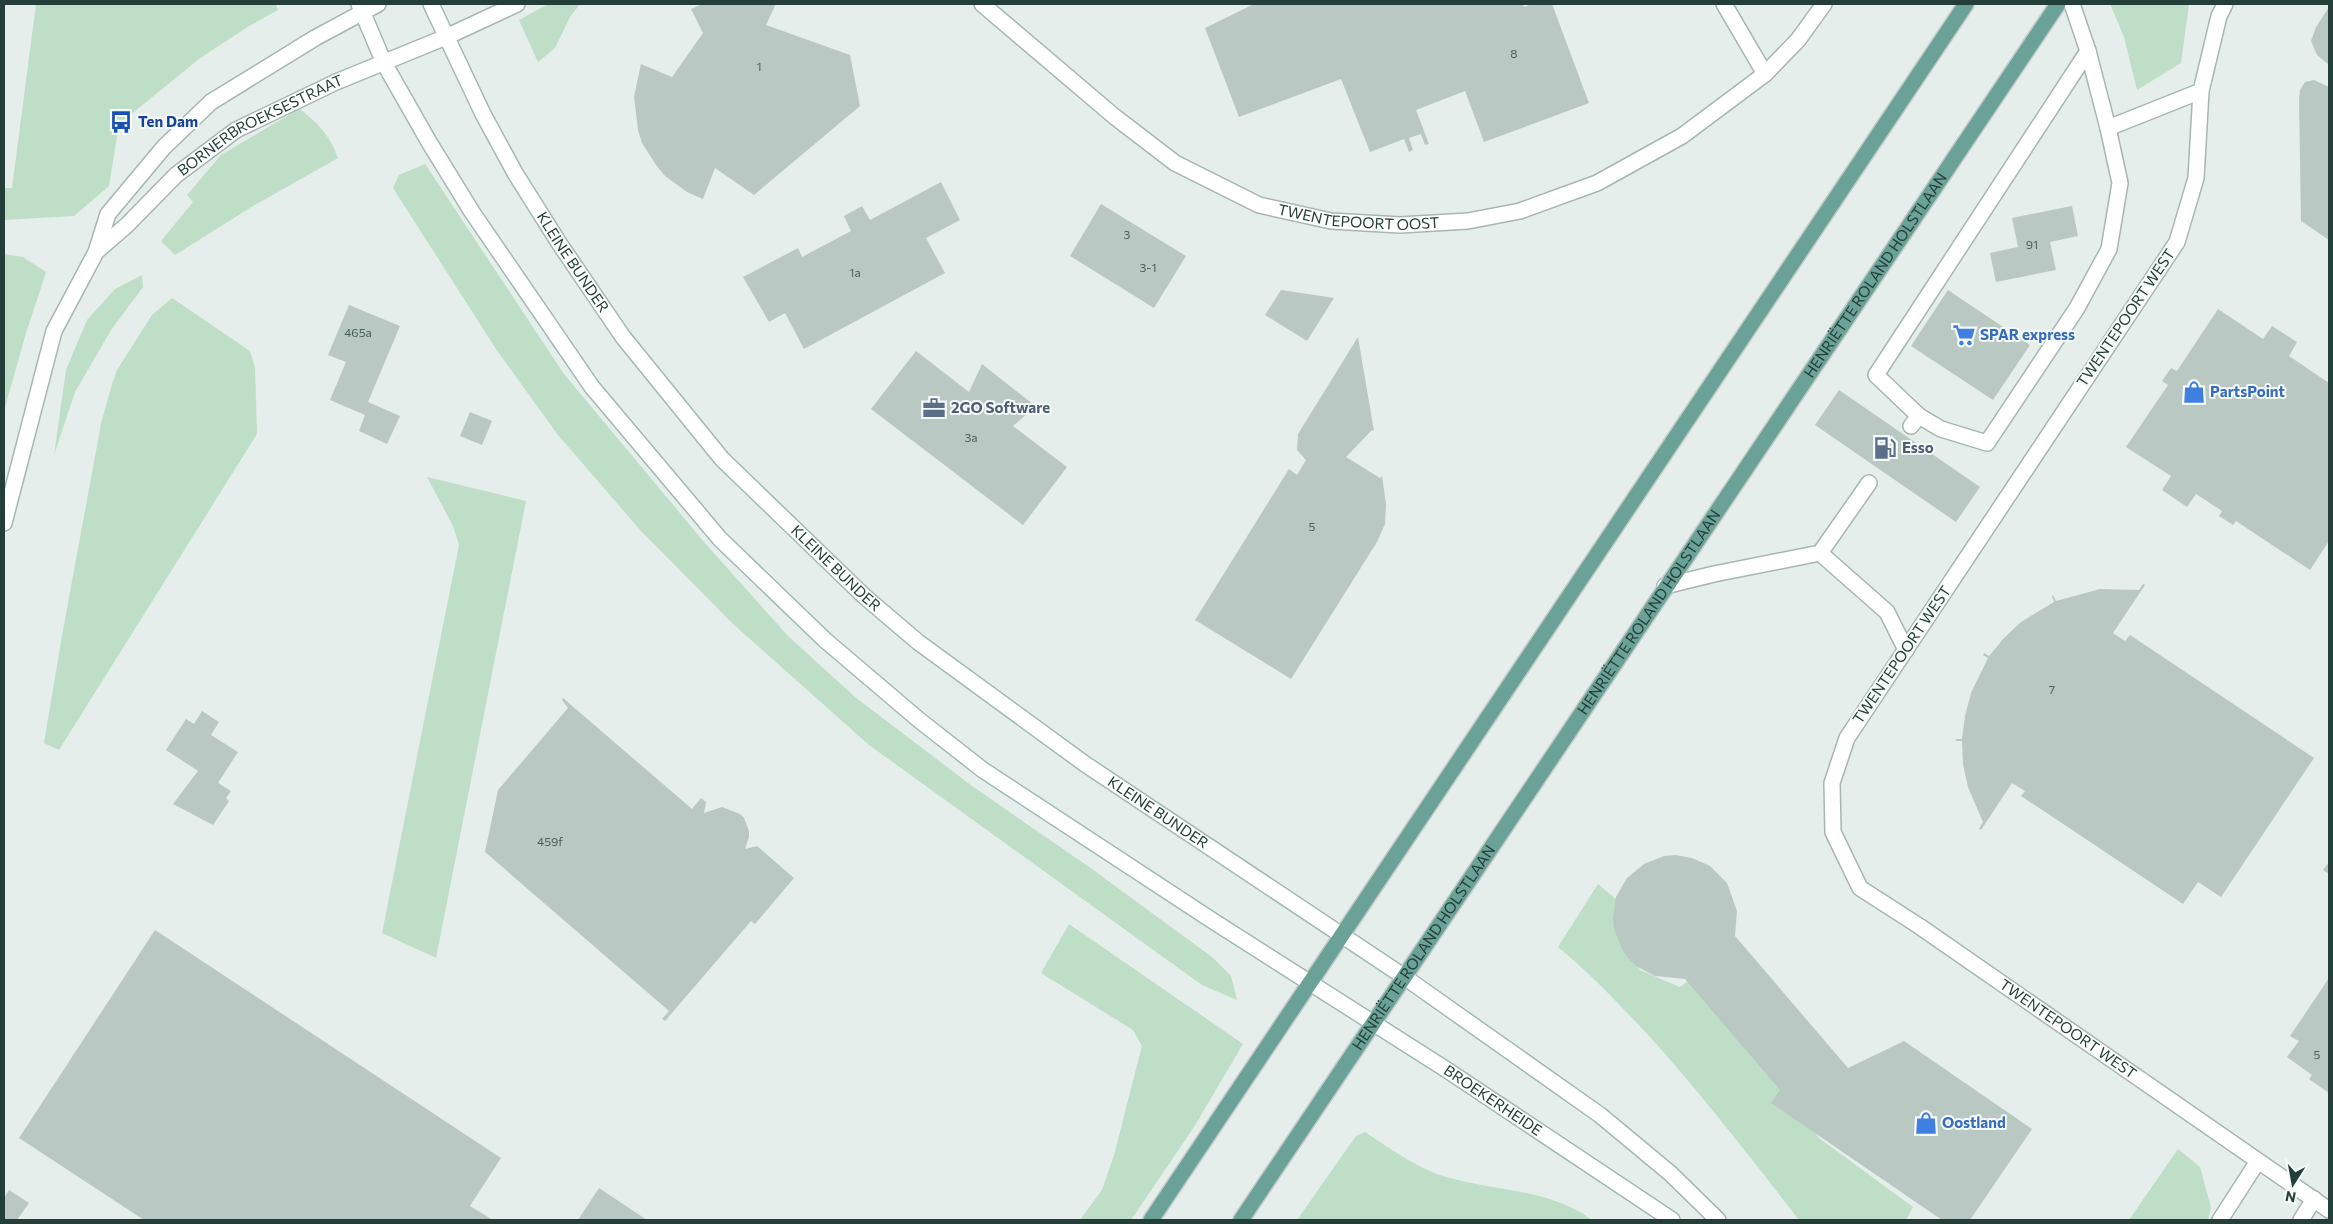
<svg xmlns="http://www.w3.org/2000/svg" width="2333" height="1224" viewBox="0 0 2333 1224" font-family="Commissioner,sans-serif">
	<rect width="100%" height="100%" fill="#e5eeea"/>
	<g fill="#bedec8">
		<polygon points="36,4 276,4 278,10 249,26 199,59 119,124 109,186 74,216 4,220 4,188 12,188"/>
		<polygon points="548,4 580,4 570,17 555,48 538,62 519,20"/>
		<polygon points="2110,4 2189,4 2181,63 2137,90 2124,37"/>
		<path d="M299,109c19,13 31,27 39,49l-85,48 -78,49 -14,-14 32,-39 -6,-7 34,-40z"/>
		<polygon points="425,164 564,374 704,542 788,636 855,697 972,786 1092,869 1212,957 1231,976 1237,1000 1202,985 869,745 733,624 641,531 558,435 496,349 393,188 399,175"/>
		<polygon points="4,254 23,257 46,272 26,333 4,411"/>
		<polygon points="142,275 143,287 111,330 75,392 54,455 66,370 87,320 115,289"/>
		<polygon points="172,298 250,351 255,367 257,434 59,750 44,743 63,630 101,424 112,384 117,370 152,315"/>
		<polygon points="427,477 526,501 436,958 382,933 459,545 453,526"/>
		<path d="M1598,884l27,23 -4,23 19,40 40,17 17,-13 122,164 94,69 -7,13h-107c-48,-62 -96,-124 -149,-183 -29,-31 -59,-63 -92,-90z"/>
		<polygon points="1069,924 1243,1044 1194,1127 1131,1220 1080,1220 1102,1190 1114,1155 1142,1046 1133,1030 1041,973"/>
		<path d="M1365,1132c26,17 51,36 81,45 49,14 104,12 146,43h-295l59,-84z"/>
		<polygon points="2178,1149 2200,1167 2211,1208 2208,1220 2129,1220"/>
	</g>
	<g fill="#bac8c3">
		<polygon points="702,4 771,4 775,5 774,8 766,25 850,55 860,106 754,195 715,168 703,199 687,192 665,176 656,165 642,143 638,130 634,97 641,64 672,77 703,33 691,9"/>
		<polygon points="1254,4 1523,4 1524,7 1532,4 1552,4 1589,103 1484,142 1465,91 1416,110 1429,144 1425,145 1421,134 1409,138 1413,150 1409,152 1404,139 1370,152 1341,79 1239,117 1205,28"/>
		<polygon points="2329,7 2329,65 2317,55 2311,41 2316,27"/>
		<polygon points="2314,80 2329,87 2329,240 2301,221 2299,99 2300,90 2305,82"/>
		<polygon points="941,182 960,220 926,238 945,273 804,349 785,313 769,322 743,277 798,248 802,257 851,231 844,216 862,206 870,220"/>
		<polygon points="1101,204 1186,256 1154,308 1070,256"/>
		<polygon points="2072,206 2078,236 2050,242 2056,270 1996,282 1990,253 2018,247 2012,218"/>
		<polygon points="1281,290 1334,298 1307,341 1265,315"/>
		<polygon points="1948,290 2030,345 1993,400 1911,346"/>
		<polygon points="349,305 400,326 368,402 400,416 387,444 359,431 365,415 330,400 346,362 328,355"/>
		<polygon points="2218,309 2263,339 2272,326 2297,342 2289,356 2329,383 2329,541 2310,570 2236,521 2233,525 2219,516 2222,511 2196,494 2187,507 2162,490 2171,476 2126,447 2168,385 2162,381 2171,368 2177,371"/>
		<polygon points="1358,337 1374,431 1372,430 1346,457 1380,478 1382,476 1386,504 1385,524 1377,542 1291,679 1195,620 1289,469 1297,475 1306,460 1297,450 1298,434"/>
		<polygon points="916,351 969,392 982,364 1039,409 1035,407 1013,426 1067,467 1023,525 871,409"/>
		<polygon points="1839,390 1980,487 1956,522 1815,425"/>
		<polygon points="470,412 492,421 482,445 460,436"/>
		<polygon points="2143,584 2145,585 2113,633 2125,641 2130,635 2314,758 2221,897 2198,882 2183,904 2021,796 2025,791 2012,783 1981,830 1979,829 1983,822 1968,787 1963,764 1962,741 1956,741 1956,739 1962,739 1965,716 1971,693 1988,658 1983,655 1984,653 1989,656 2004,638 2021,622 2054,602 2052,596 2053,595 2056,601 2100,589 2139,590"/>
		<polygon points="563,698 692,809 701,798 706,802 704,813 722,807 740,814 744,818 749,831 749,837 745,849 757,846 794,878 755,924 751,921 665,1021 662,1019 669,1011 485,852 498,790 568,708 562,700"/>
		<polygon points="202,711 219,722 211,735 238,752 218,783 231,791 226,798 229,801 213,825 173,804 198,771 166,750 186,719 194,724"/>
		<polygon points="1675,855 1692,858 1710,866 1727,883 1737,911 1735,936 1848,1068 1904,1041 2032,1129 1970,1220 1942,1220 1771,1103 1780,1090 1685,979 1655,976 1636,966 1628,958 1622,949 1614,929 1613,918 1616,897 1627,878 1644,864 1664,856"/>
		<polygon points="2329,862 2329,874 2323,870"/>
		<polygon points="155,930 501,1158 470,1206 493,1220 144,1220 19,1138"/>
		<polygon points="2329,978 2329,1093 2309,1079 2312,1075 2287,1057 2299,1041 2290,1036"/>
		<polygon points="599,1188 647,1220 578,1220"/>
		<polygon points="9,1190 29,1203 17,1220 4,1220 4,1198"/>
	</g>
	<g fill="none" stroke-linecap="round" stroke-linejoin="round">
		<defs>
			<g id="lane">
				<polyline points="2108,128 2201,91"/>
				<polyline points="1919,416 1941,429 1987,443 2077,308 2109,249 2120,183 2108,128 2088,51"/>
				<polyline points="1911,426 1919,416 1876,375 2088,51 2072,4"/>
				<polyline points="1820,553 1887,612 1906,650"/>
				<polyline points="1665,586 1714,574 1820,553 1869,483"/>
			</g>
			<g id="street">
				<path id="s1" d="M982,4l133,113 60,46 84,42 72,16 69,4 68,-4 52,-10 77,-28 85,-47 83,-62 33,-34 26,-36"/>
				<polyline points="1724,4 1765,74"/>
				<path id="s2" d="M2225,4l-6,12 -18,75 -5,87 -19,64 -330,496 -15,45 1,49 27,56 59,38 410,284"/>
				<path id="s3" d="M97,251l30,-26 49,-50 60,-45 100,-48 110,-45 71,-33"/>
				<polyline points="4,523 54,331 96,252 108,214 164,147 211,102 315,38 378,4"/>
				<polyline points="2220,1220 2258,1161"/>
				<polyline points="2301,1220 2314,1199"/>
			</g>
			<g id="secondary">
				<path id="s4" d="M359,4l25,59 45,79 43,70 120,175 128,152 105,101 94,80 64,50 230,151 234,149 225,150"/>
				<path id="s5" d="M431,4l52,110 32,59 44,70 64,94 99,122 142,137 54,46 167,122 318,212 197,139 71,59 47,46"/>
			</g>
			<g id="primary">
				<polyline points="1151,1220 1966,4"/>
				<path id="s6" d="M1241,1220l817,-1216"/>
			</g>
		</defs>
		<use href="#lane" stroke="#a7b6b1" stroke-width="18"/>
		<use href="#street" stroke="#a7b6b1" stroke-width="18"/>
		<use href="#secondary" stroke="#a3b9b3" stroke-width="18"/>
		<use href="#primary" stroke="#c2c9c8" stroke-width="18"/>
		<use href="#lane" stroke="#fff" stroke-width="15"/>
		<use href="#street" stroke="#fff" stroke-width="15"/>
		<use href="#secondary" stroke="#fff" stroke-width="15"/>
		<use href="#primary" stroke="#6aa297" stroke-width="15"/>
	</g>
	<defs>
		<symbol id="bus-bare" viewBox="-9 -9 18 18"><path d="M-5-6H5V4H4V6H2V4H-2V6H-4V4H-5ZM-3.5-4V0h7V-4ZM-3.5 1.2v1.5H-2V1.2ZM2 1.2v1.5H3.5V1.2Z" fill="#1a4fb4" stroke="#f5faf8" stroke-width="2.5" paint-order="stroke"/></symbol>
		<symbol id="supermarket-bare" viewBox="-9 -9 18 18"><path d="M-6-5.5h2.5l.6 2H6L4.5 2H-2.5L-4.4-4H-6ZM-1.5 3.2a1.3 1.3 0 1 0 .1 0ZM3 3.2a1.3 1.3 0 1 0 .1 0Z" fill="#3f7fe0" stroke="#f5faf8" stroke-width="2.5" paint-order="stroke"/></symbol>
		<symbol id="shop-bare" viewBox="-9 -9 18 18"><path d="M-5-2.5h2.3a2.7 3.5 0 0 1 5.4 0H5L5.5 6h-11ZM-1.5-2.5h3a1.5 2.3 0 0 0-3 0Z" fill="#3f7fe0" stroke="#f5faf8" stroke-width="2.5" paint-order="stroke"/></symbol>
		<symbol id="office-bare" viewBox="-9 -9 18 18"><path d="M-6-3h4V-5.5h4V-3h4V5H-6ZM-1-4.5V-3h2v-1.5ZM-6 0V1H6V0Z" fill="#5c6f8a" stroke="#f5faf8" stroke-width="2.5" paint-order="stroke"/></symbol>
		<symbol id="fuel-bare" viewBox="-9 -9 18 18"><path d="M-5.5-6h7V0h2V4h1.3V-2.5L3-4.5l.8-.8L6-3V5H2.5V1h-1V6h-7ZM-4.2-4.7v3.2H.2V-4.7Z" fill="#5c6f8a" stroke="#f5faf8" stroke-width="2.5" paint-order="stroke"/></symbol>
	</defs>
	<g fill-rule="evenodd">
		<use href="#bus-bare" x="105" y="106" width="32" height="32"/>
		<use href="#supermarket-bare" x="1948" y="319" width="32" height="32"/>
		<use href="#shop-bare" x="2178" y="376" width="32" height="32"/>
		<use href="#office-bare" x="918" y="392" width="32" height="32"/>
		<use href="#fuel-bare" x="1869" y="432" width="32" height="32"/>
		<use href="#shop-bare" x="1910" y="1107" width="32" height="32"/>
	</g>
	<g text-anchor="middle" stroke-width="4" stroke-linejoin="round" paint-order="stroke">
		<g font-size="12" fill="#4a615c">
			<text x="1514" y="58">8</text>
			<text x="759" y="71">1</text>
			<text x="1127" y="239">3</text>
			<text x="2032" y="249">91</text>
			<text x="1148" y="272">3-1</text>
			<text x="855" y="277">1a</text>
			<text x="358" y="337">465a</text>
			<text x="971" y="442">3a</text>
			<text x="1312" y="531">5</text>
			<text x="2052" y="694">7</text>
			<text x="550" y="846">459f</text>
			<text x="2317" y="1059">5</text>
		</g>
		<g font-size="15" font-weight="bold" fill="#164399" stroke="#f5faf8" text-anchor="start">
			<text x="138" y="127">Ten Dam</text>
		</g>
		<g font-size="15" fill="#243f39" stroke="#f5faf8">
			<text dy="5" stroke="none"><textPath href="#s3" startOffset="208">BORNERBROEKSESTRAAT</textPath></text>
			<text dy="5" stroke="none"><textPath href="#s1" startOffset="445">TWENTEPOORT OOST</textPath></text>
			<text dy="5" stroke="none"><textPath href="#s5" startOffset="295">KLEINE BUNDER</textPath></text>
			<text dy="5" stroke="none"><textPath href="#s6" startOffset="1138">HENRIËTTE ROLAND HOLSTLAAN</textPath></text>
			<text transform="translate(2126 318) rotate(-56)" y="5">TWENTEPOORT WEST</text>
			<text dy="5" stroke="none"><textPath href="#s5" startOffset="700">KLEINE BUNDER</textPath></text>
			<text dy="5" stroke="none"><textPath href="#s6" startOffset="732">HENRIËTTE ROLAND HOLSTLAAN</textPath></text>
			<text transform="translate(1902 655) rotate(-56)" y="5">TWENTEPOORT WEST</text>
			<text dy="5" stroke="none"><textPath href="#s5" startOffset="1105">KLEINE BUNDER</textPath></text>
			<text dy="5" stroke="none"><textPath href="#s6" startOffset="328">HENRIËTTE ROLAND HOLSTLAAN</textPath></text>
			<text dy="5" stroke="none"><textPath href="#s2" startOffset="1250">TWENTEPOORT WEST</textPath></text>
			<text dy="5" stroke="none"><textPath href="#s4" startOffset="1606">BROEKERHEIDE</textPath></text>
		</g>
		<g font-size="15" font-weight="bold" fill="#366cbe" stroke="#f5faf8" text-anchor="start">
			<text x="1980" y="340">SPAR express</text>
			<text x="2210" y="397">PartsPoint</text>
			<text x="1942" y="1128">Oostland</text>
		</g>
		<g font-size="15" font-weight="bold" fill="#4e5e75" stroke="#f5faf8" text-anchor="start">
			<text x="951" y="413">2GO Software</text>
			<text x="1902" y="453">Esso</text>
		</g>
	</g>
	<rect width="2333" height="1224" fill="none" stroke="#243f39" stroke-width="10"/>
	<g transform="translate(2293 1184) rotate(191)" stroke="#f5faf8" stroke-width="4" paint-order="stroke">
	<path d="M0-4L9 19L0 12L-9 19Z" fill="#243f39"/>
	<text y="-8" font-size="14" font-weight="bold" text-anchor="middle" fill="#243f39">N</text>
	</g>
</svg>
